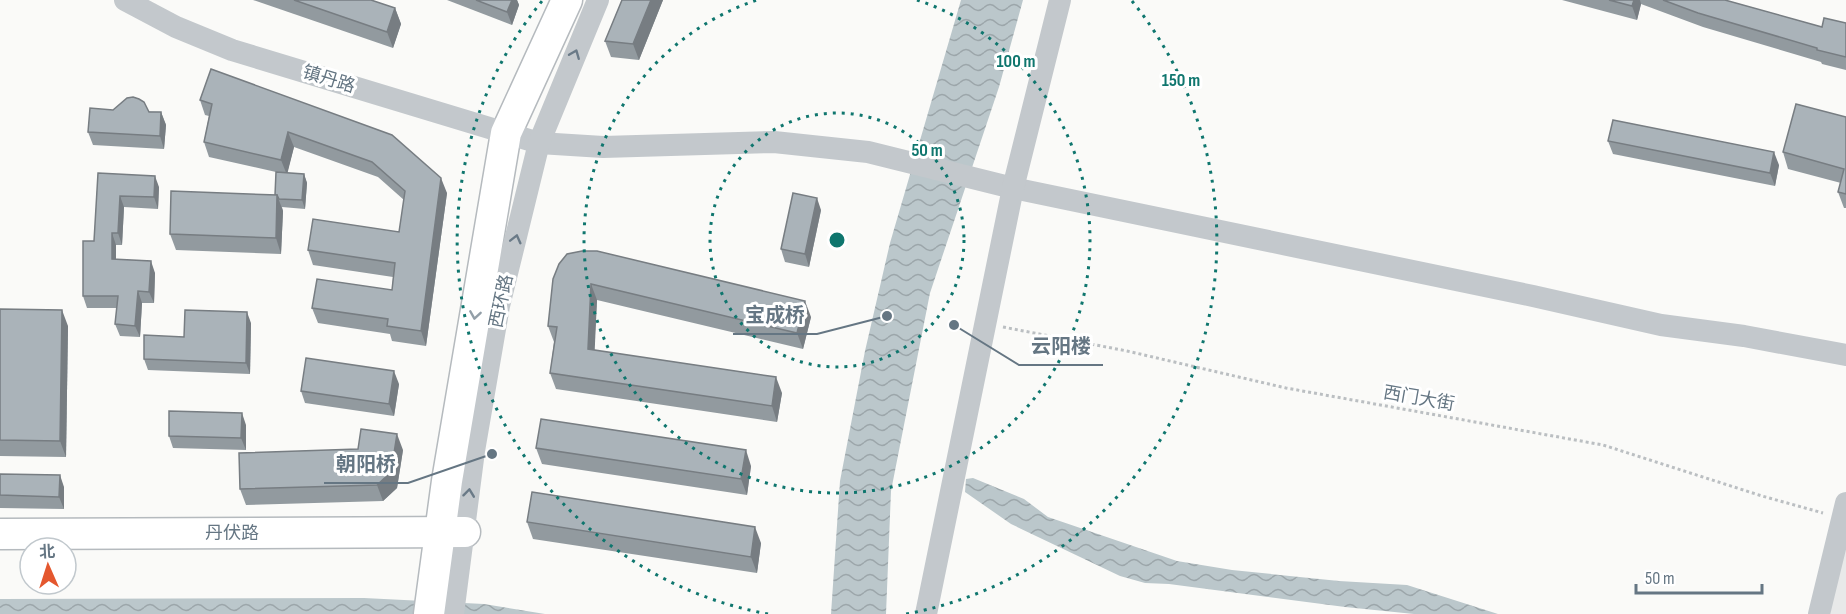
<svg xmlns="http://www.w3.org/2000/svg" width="1846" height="614" viewBox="0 0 1846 614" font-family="'Sofia Sans Condensed','Noto Sans SC',sans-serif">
	<defs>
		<pattern id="water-waves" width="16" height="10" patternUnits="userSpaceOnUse" patternTransform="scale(1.5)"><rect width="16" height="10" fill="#bbc7cb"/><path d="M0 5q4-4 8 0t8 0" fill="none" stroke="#9ca6aa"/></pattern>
	</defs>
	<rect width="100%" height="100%" fill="#fafaf8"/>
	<polygon fill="#e8e9e9" points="1846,540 1846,614 1827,614"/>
	<g fill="url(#water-waves)">
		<polygon points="961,0 1023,0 999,87 930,293 891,491 886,614 831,614 840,481 865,351 890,243"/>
		<polygon points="973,478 1024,499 1048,517 1177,561 1232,570 1339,581 1407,585 1498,614 1414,614 1345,607 1169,584 1145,583 1120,576 1011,524 965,492 966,479"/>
		<polygon points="364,598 484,604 545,614 0,614 0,599"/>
	</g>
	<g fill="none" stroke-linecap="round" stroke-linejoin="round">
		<defs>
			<g id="major">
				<polyline points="0,534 465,532"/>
				<polyline points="429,614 447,481 506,133 567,0"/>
			</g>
		</defs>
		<use href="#major" stroke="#b5babe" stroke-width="33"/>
		<polyline stroke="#bbbfc2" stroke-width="3" stroke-dasharray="3 3" stroke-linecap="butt" points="1003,327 1127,351 1286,388 1603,445 1762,496 1823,513"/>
		<g stroke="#c3c8cc" stroke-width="22">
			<polyline points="125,0 176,27 232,50 539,143 603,147 774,142 868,152 1013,188 1533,296 1661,325 1744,336 1846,355"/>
			<polyline points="453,614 474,451 499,306 539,143 598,0"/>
			<polyline points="926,614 1013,188 1060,0"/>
			<polyline points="1819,614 1846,503"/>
		</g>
		<use href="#major" stroke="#fff" stroke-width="30"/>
	</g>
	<g fill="#929a9f">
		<polygon points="253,0 371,0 395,8 401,24 393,48"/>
		<polygon points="447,0 517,0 519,5 512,25"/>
		<polygon points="622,0 663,0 639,60 611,57 605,41"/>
		<polygon points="1562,0 1725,0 1822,27 1846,23 1846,70 1822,64 1821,62 1703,27 1641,4 1637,20"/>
		<polygon points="211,69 447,193 426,346 392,341 390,334 318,323 312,308 392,290 393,277 313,265 308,250 399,232 404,200 378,177 294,147 287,173 304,174 307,183 305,209 282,207 283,211 281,254 176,250 170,234 275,195 276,172 209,157 204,142 209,116 205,115 200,100"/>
		<polygon points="113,110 161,112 166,125 164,149 93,145 88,132"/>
		<polygon points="1846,117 1846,208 1844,208 1838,192 1841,183 1788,169 1783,152"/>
		<polygon points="1608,141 1779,165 1775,186 1613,154"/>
		<polygon points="98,173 159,187 158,209 124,207 122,245 116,245 116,259 155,273 154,303 142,303 140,337 120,336 115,324 117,308 87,308 83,296 94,241"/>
		<polygon points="821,210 809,267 785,262 781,249"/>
		<polygon points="597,251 811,317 803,349 597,300 594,350 782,393 777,422 556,389 550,373 554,342 548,326"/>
		<polygon points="0,309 68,326 66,457 0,456"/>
		<polygon points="251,323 250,374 148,370 144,359 184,337"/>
		<polygon points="399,384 394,416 305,403 301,391"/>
		<polygon points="246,425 246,450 173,448 169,436"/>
		<polygon points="536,448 751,466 747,495 542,464"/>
		<polygon points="403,450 397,488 383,501 246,505 240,489"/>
		<polygon points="0,474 64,487 64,509 0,508"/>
		<polygon points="527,522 761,543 757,573 533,539"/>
	</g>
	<g fill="#777d82">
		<polygon points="512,0 517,0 519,5 512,25 507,12"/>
		<polygon points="651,0 663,0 639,60 633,44"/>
		<polygon points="1634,0 1640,0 1641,4 1637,20 1632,6"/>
		<polygon points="395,8 401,24 393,48 387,32"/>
		<polygon points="161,112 166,125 164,149 160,136"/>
		<polygon points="288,132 294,147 287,175 281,160"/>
		<polygon points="1774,152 1779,165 1775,186 1770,173"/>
		<polygon points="304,174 307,183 305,209 302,200"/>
		<polygon points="155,176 159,187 158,209 154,197"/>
		<polygon points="441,178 447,193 426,346 421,331"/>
		<polygon points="277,195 283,211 281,254 276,238"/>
		<polygon points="120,196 124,207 122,245 118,233"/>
		<polygon points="817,198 821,210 809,267 805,254"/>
		<polygon points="112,233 116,245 116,271 112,259"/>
		<polygon points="151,261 155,273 154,303 149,292"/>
		<polygon points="591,284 597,300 594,365 588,349"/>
		<polygon points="138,291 142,303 140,337 135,326"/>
		<polygon points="805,301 811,317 803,349 797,333"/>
		<polygon points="62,310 68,326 66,457 60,441"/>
		<polygon points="247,312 251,323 250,374 246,363"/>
		<polygon points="394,371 399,384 394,416 389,404"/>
		<polygon points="776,377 782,393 777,422 772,406"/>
		<polygon points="242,413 246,425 246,450 241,438"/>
		<polygon points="397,434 403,450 397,488 383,501 377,485"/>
		<polygon points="746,450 751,466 747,495 741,479"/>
		<polygon points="60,475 64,487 64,509 59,497"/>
		<polygon points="755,527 761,543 757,573 751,557"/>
	</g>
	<g fill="#aab3b9" stroke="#777d82" stroke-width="1.5">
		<polygon points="294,0 371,0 395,8 387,32"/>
		<polygon points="476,0 512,0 507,12"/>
		<polygon points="622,0 651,0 633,44 605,41"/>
		<polygon points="1609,0 1634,0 1632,6"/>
		<polygon points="1663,0 1725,0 1822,27 1824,18 1846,23 1846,57 1817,50 1817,48 1698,13"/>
		<polygon points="211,69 392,135 441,178 421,331 387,326 388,319 312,308 317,279 392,290 395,263 308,250 313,219 399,232 405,191 372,162 288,132 281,160 204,142 212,104 200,100"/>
		<polygon points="133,97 139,99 144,102 149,112 161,112 160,136 88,132 90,108 113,110 127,98"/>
		<polygon points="1796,104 1846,117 1846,194 1838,192 1844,169 1783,152"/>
		<polygon points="1613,120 1774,152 1770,173 1608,141"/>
		<polygon points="276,172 304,174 302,200 279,199 277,195 275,195"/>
		<polygon points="98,173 155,176 154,197 120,196 118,233 112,233 112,259 151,261 149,292 138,291 135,326 115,324 118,296 83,296 83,241 94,241"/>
		<polygon points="171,191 277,195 276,238 170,234"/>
		<polygon points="793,193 817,198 805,254 781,249"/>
		<polygon points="582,251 597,251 805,301 797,333 591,284 588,349 776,377 772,406 550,373 557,327 548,326 553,279 559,264 567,254"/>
		<polygon points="0,309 62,310 60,441 0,440"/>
		<polygon points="185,310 247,312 246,363 144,359 144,335 184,337"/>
		<polygon points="306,358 394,371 389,404 301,391"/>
		<polygon points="169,411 242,413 241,438 169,436"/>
		<polygon points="541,419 746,450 741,479 536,448"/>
		<polygon points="361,429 397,434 391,472 377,485 240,489 239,453 358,449"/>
		<polygon points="0,474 60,475 59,497 0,495"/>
		<polygon points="532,492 755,527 751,557 527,522"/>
	</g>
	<defs><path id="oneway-chevron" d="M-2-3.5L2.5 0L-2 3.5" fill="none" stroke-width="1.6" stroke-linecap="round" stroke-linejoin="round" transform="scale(1.5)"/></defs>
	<g stroke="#6a7a87">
		<use href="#oneway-chevron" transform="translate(575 54) rotate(-68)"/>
		<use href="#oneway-chevron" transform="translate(516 239) rotate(-76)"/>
		<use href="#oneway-chevron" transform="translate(469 493) rotate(-83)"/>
	</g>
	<use stroke="#939fa8" href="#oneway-chevron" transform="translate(475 315) rotate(99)"/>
	<g fill="none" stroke="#0f766e" stroke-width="3" stroke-dasharray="3 6">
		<circle cx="837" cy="240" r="127"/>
		<path d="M917 0A253 253 0 1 1 757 0"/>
		<path d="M768 614A380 380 0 0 1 542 1M1132 1A380 380 0 0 1 906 614"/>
	</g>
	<g text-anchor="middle" stroke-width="6" stroke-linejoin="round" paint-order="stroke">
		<g font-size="18" fill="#657683" stroke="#fff">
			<text transform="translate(329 79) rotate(17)" y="6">镇丹路</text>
			<text transform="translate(501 301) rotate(-78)" y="6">西环路</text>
			<text transform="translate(1419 398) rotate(10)" y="6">西门大街</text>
			<text x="232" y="539">丹伏路</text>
		</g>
	</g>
	<circle cx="837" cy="240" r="9" fill="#0f766e" stroke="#fff" stroke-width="3"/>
	<g font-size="18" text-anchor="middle" font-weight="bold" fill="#0f766e" stroke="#fff" stroke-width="6" stroke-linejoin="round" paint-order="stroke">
		<text x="1016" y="67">100 m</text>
		<text x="1181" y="86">150 m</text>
		<text x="927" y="156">50 m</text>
	</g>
	<path fill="none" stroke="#657683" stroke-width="2" d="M887 316L817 334H733M954 325L1019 365H1103M492 454L408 483H324"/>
	<g fill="#657683" stroke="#fff" stroke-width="2">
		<circle cx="887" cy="316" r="6"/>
		<circle cx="954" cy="325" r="6"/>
		<circle cx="492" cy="454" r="6"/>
	</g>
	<g font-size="20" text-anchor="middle" font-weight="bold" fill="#657683" stroke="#fff" stroke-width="6" stroke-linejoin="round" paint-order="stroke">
		<text x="775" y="322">宝成桥</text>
		<text x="1061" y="353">云阳楼</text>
		<text x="366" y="471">朝阳桥</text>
	</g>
	<g transform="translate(48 566) rotate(357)"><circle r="28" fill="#ffffff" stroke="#c1c8cd" stroke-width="1.5"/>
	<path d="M0-4.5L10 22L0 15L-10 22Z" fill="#e4572e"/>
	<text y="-9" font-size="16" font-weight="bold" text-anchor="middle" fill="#657683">北</text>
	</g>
	<path d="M1636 584v9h126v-9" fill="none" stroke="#657683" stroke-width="3"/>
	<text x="1645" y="584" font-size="18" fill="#657683" stroke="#ffffff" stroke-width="4.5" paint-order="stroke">50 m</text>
</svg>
